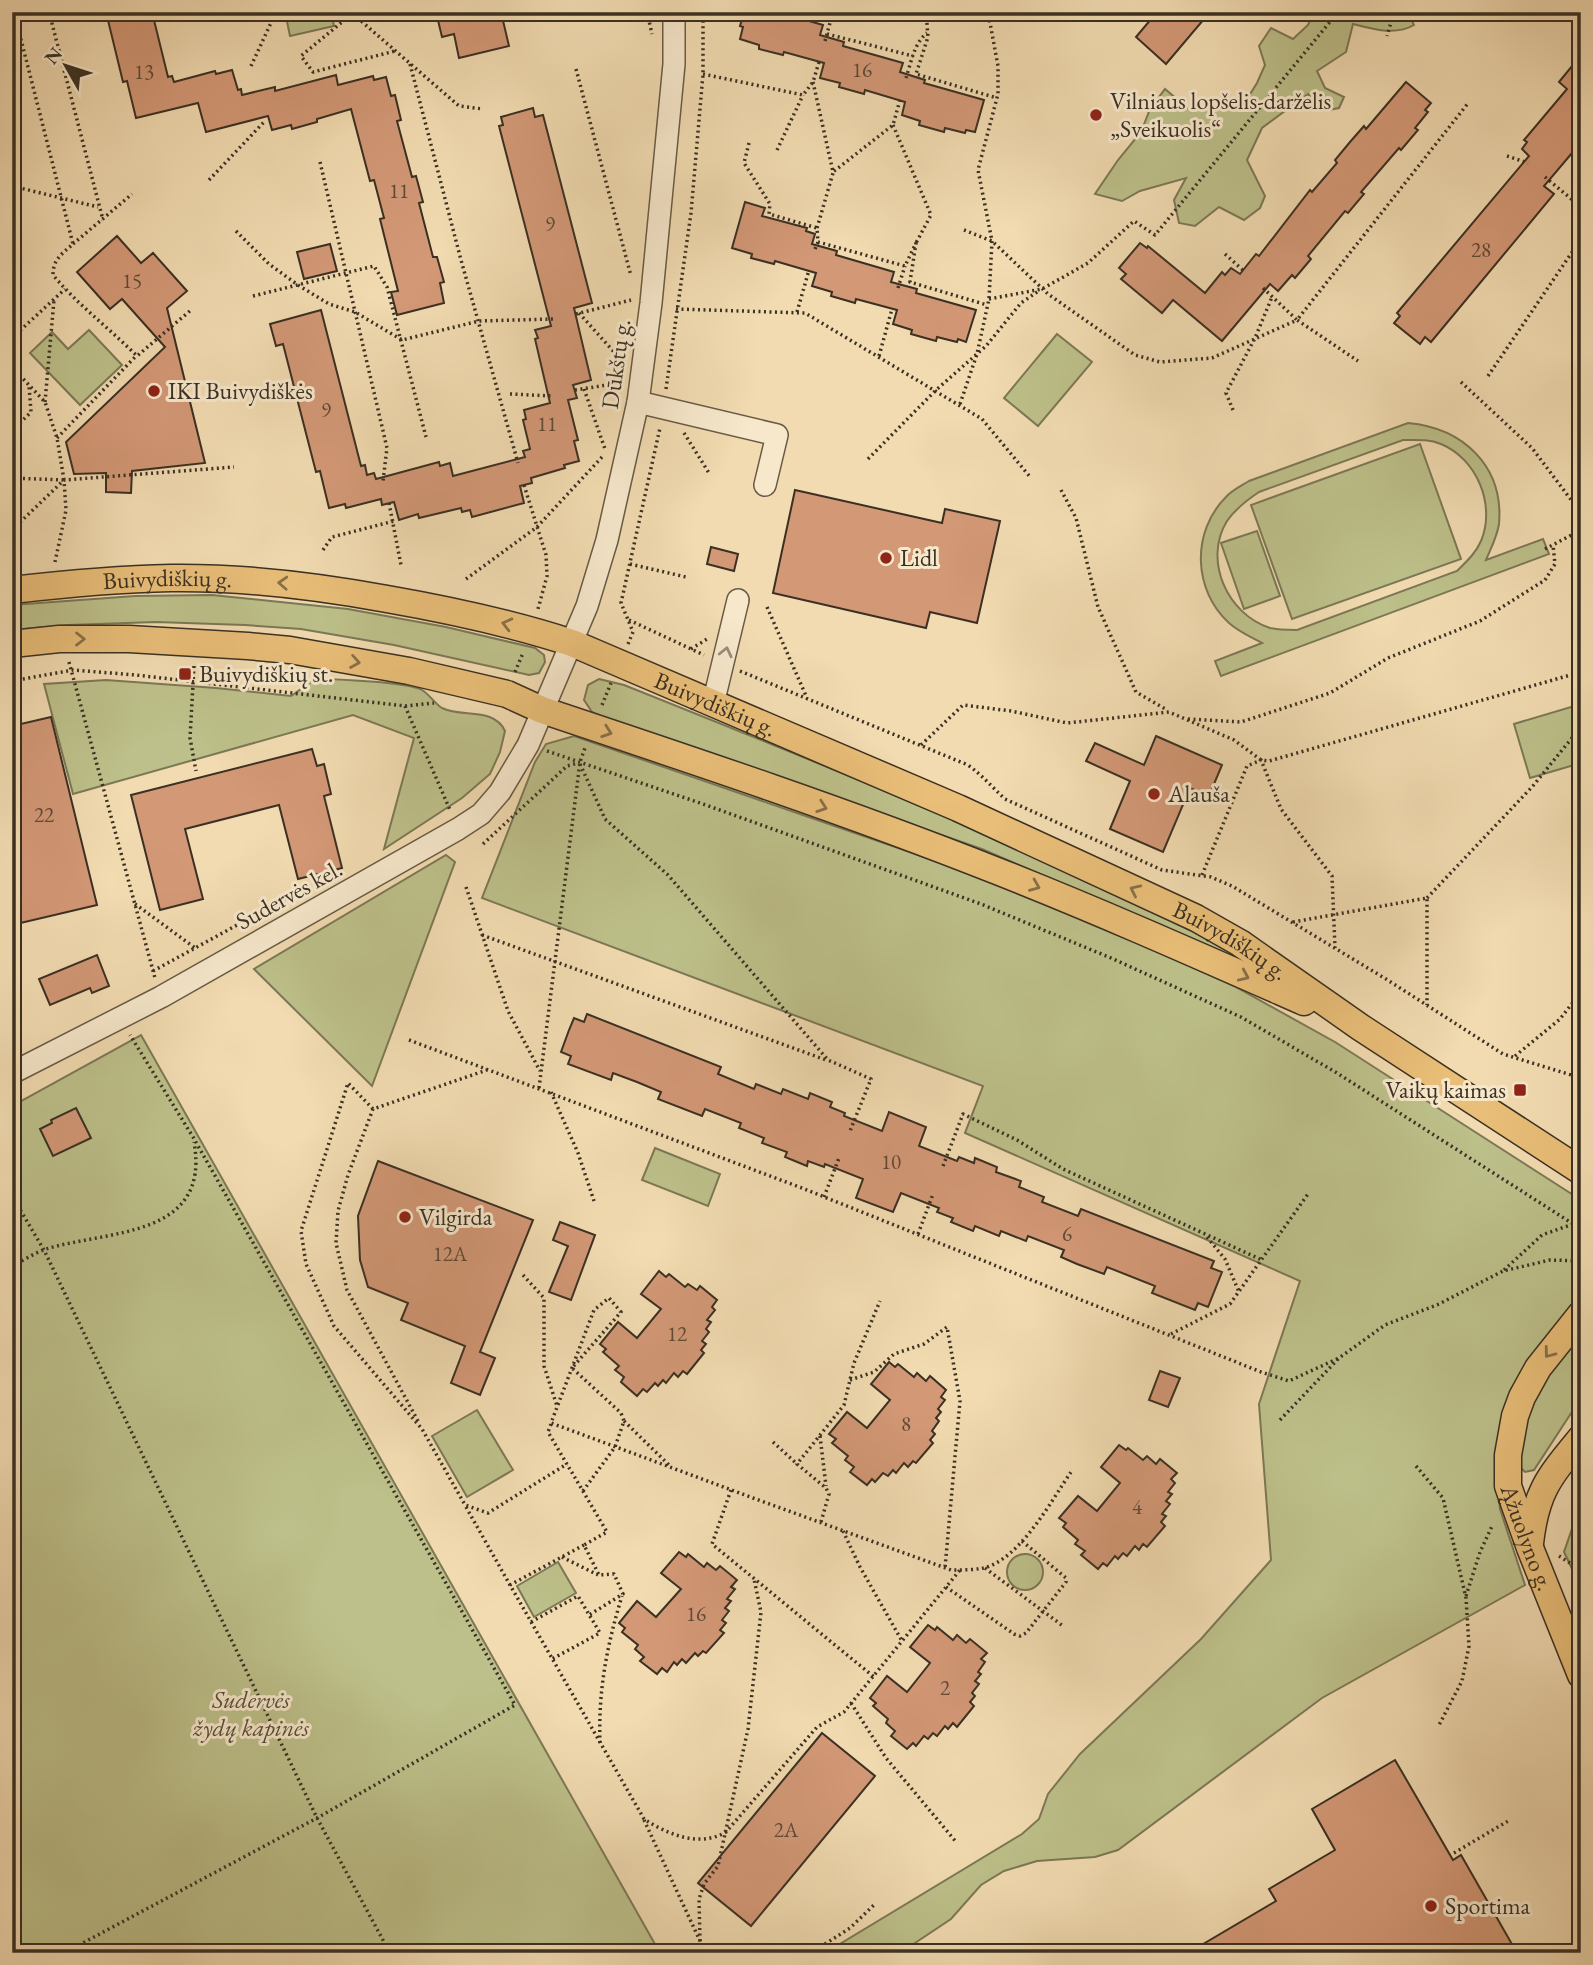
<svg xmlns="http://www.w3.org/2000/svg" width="1593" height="1965" viewBox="0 0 1593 1965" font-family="'EB Garamond',serif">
	<rect width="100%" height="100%" fill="#f2dbb1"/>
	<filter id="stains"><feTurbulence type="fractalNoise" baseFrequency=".00286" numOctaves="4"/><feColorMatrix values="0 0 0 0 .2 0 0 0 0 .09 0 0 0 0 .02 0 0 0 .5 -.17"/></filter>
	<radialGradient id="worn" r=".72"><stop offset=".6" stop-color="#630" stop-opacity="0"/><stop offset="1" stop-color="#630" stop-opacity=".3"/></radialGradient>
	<g fill="#bdc08a" stroke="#7c7856" stroke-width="2" fill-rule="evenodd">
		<polygon points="285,12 331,12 334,26 290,36"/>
		<path d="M1314,12h94l6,13c-19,11 -41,4 -61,-1l-7,28 -29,19 8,17 19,9 -5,11 -16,3 -15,-17 -46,34 -15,32 18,36 -5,12 -16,12 -25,-13 -24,19 -16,-3 -5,-23 12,-22 -46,13 -18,10 -27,-7 23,-34 23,-28 9,-23 15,-20 26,22 21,-8 28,7 17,-27 8,-18 -6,-19 12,-18 22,11 15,-14z"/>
		<polygon points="89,330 122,365 80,405 30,353 52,332 68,349"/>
		<polygon points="1057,334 1092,362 1038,426 1004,398"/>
		<path d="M1408,423c55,5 96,43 91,101 -2,13 -8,24 -13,36l57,-21 6,15 -328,122 -6,-15 47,-18c-11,-6 -23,-11 -33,-20 -36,-33 -38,-91 -3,-126 6,-7 15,-11 23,-16zM1403,440c13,0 26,-1 38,4 36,15 55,61 40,97 -5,12 -15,21 -24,30l-160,59c-9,0 -19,0 -27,-2 -43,-14 -67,-68 -43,-107 9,-13 20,-21 32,-29z"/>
		<polygon points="1420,444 1461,559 1292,619 1251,505"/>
		<polygon points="1257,531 1280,596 1244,609 1221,543"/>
		<polygon points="212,595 348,609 446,627 535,648 544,655 545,662 539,673 529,675 394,645 301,629 245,625 156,622 68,625 12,630 12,605 135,596"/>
		<path d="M315,679c20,0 93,3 107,11 8,5 13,14 20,18 20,10 52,-1 63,23l-5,21 -10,22 -28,24 -78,51 30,-111 -61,-23 -280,79 -29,-110 62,-4 110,8 75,8z"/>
		<path d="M599,679l25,6c220,88 441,175 649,289l-291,-125 -376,-130 -14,-7 -8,-12 4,-15z"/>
		<polygon points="1581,704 1581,763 1530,778 1514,724"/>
		<polygon points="574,736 956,868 1099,925 1234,986 1335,1042 1581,1200 1581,1295 1538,1347 1496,1472 1500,1509 1525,1585 1322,1698 1118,1850 1095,1857 1037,1861 1004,1871 981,1885 951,1919 900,1953 825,1953 1022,1834 1039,1819 1048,1794 1080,1754 1201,1639 1271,1560 1259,1404 1300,1281 965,1133 983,1086 482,898 535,762 546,744"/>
		<polygon points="446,855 455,862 372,1086 254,969"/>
		<polygon points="141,1035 660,1953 12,1953 12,1106"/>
		<polygon points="655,1148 720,1174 708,1206 642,1180"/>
		<polygon points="1581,1327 1581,1398 1534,1470 1525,1472 1519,1466 1522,1436 1536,1389"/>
		<polygon points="477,1410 513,1470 467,1497 432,1436"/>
		<polygon points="1581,1513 1581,1588 1564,1552 1575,1520"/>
		<circle cx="1025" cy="1572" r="18"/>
		<polygon points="558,1562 576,1593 534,1617 517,1586"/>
	</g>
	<g fill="#d39876" stroke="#3a3023" stroke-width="2">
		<polygon points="106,12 152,12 168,77 172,76 174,82 215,71 216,74 232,70 238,90 241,89 242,95 275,87 275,91 336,75 338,85 373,76 374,80 386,77 391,96 395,95 401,120 397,121 412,177 416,176 423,202 419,203 433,257 437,257 444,282 440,283 444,303 397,315 391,292 398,291 380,219 384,218 374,180 370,181 351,109 317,119 317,122 292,129 291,125 272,130 268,116 206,132 198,103 136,118 127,81 123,82"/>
		<polygon points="436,12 501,12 509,46 459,58 454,34 442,37"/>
		<polygon points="744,12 778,12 823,25 820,35 844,42 843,46 903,63 900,72 925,80 924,83 984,100 975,132 966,130 965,133 945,128 944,132 919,125 920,121 902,115 905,102 865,90 864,94 839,87 840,83 820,78 824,63 784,52 783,55 759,49 759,45 740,39 743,27 740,26"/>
		<polygon points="1157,12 1210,12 1166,64 1136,37"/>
		<polygon points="1581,55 1581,160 1572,153 1544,186 1554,194 1431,342 1425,337 1420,344 1394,323 1400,316 1397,313 1529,156 1522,149 1527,142 1524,140 1567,89 1559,82"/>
		<polygon points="1406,82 1431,103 1425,110 1428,112 1415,128 1418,130 1401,150 1399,148 1361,192 1364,194 1348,213 1345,211 1308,256 1311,259 1295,278 1292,275 1278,291 1270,284 1222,341 1173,300 1162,313 1121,279 1126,274 1119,268 1140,243 1147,248 1148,246 1205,293 1222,272 1225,275 1231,268 1240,274 1256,254 1259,256 1310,190 1312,192 1337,163 1335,160 1350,142 1364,126 1366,129"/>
		<polygon points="533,108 535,117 543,115 592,303 574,308 591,380 573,385 577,398 568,400 578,440 574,441 579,461 564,465 565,468 531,478 532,483 520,486 524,503 472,517 470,510 462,512 461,508 419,518 418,514 399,520 394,502 382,505 381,499 346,508 345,504 329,508 320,471 316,472 283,344 276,346 270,324 321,310 361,466 365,465 367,475 374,473 376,479 439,462 440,466 450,463 453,476 525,457 523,451 530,449 523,420 526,419 524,410 550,403 535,339 538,338 535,330 551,326 499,126 503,125 501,117"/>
		<polygon points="745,202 765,208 762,216 807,228 806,231 815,234 812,244 837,251 836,255 894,272 891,282 917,289 916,293 976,310 966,342 958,339 957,342 937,337 936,341 911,334 912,330 893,324 897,310 856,299 855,303 831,296 832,292 812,286 816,273 775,261 774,264 751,258 752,254 732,248"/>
		<polygon points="117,236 141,263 153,253 187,291 167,308 205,463 132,471 131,493 106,492 106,473 74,474 66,442 165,347 122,299 110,309 77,272"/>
		<polygon points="330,244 337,271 304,279 297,252"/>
		<polygon points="795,490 942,523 945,509 1000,521 977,623 930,612 926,628 773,593"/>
		<polygon points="711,547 738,554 734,571 707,564"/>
		<polygon points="51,717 97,905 12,925 12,726"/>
		<polygon points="1156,736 1222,765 1209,796 1190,788 1163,852 1110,829 1130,781 1086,761 1095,743 1144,765"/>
		<polygon points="312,749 317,766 324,764 331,794 324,796 342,868 298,879 279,805 185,829 203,899 160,910 131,795"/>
		<polygon points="97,955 109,986 92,993 90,988 50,1005 39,979"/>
		<polygon points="587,1014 721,1067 718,1074 754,1089 756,1084 781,1094 783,1089 808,1099 810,1093 832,1102 830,1107 845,1113 844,1116 882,1131 889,1112 926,1127 919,1146 957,1161 959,1157 974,1163 975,1158 997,1167 996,1172 1021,1181 1019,1187 1044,1197 1042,1202 1078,1216 1081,1209 1214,1261 1211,1268 1222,1272 1208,1307 1198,1303 1195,1310 1152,1293 1155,1286 1107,1267 1104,1274 1077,1264 1061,1257 1064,1250 1028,1236 1026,1241 1001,1231 999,1236 975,1226 973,1231 951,1222 953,1218 937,1212 939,1208 901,1193 893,1212 856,1198 863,1179 825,1164 824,1167 808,1161 807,1166 785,1157 787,1152 762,1143 764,1138 739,1128 741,1123 705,1109 702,1116 658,1099 661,1092 637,1082 613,1073 611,1080 568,1064 571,1056 561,1052 569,1030 574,1018 584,1022"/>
		<polygon points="76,1108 91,1138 53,1156 40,1129 52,1123 51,1120"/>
		<polygon points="378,1161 533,1220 480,1352 495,1358 480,1395 451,1383 465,1346 401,1320 408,1303 368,1287 360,1260 358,1216"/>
		<polygon points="560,1222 595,1235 571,1300 549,1292 568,1246 553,1240"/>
		<polygon points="659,1271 666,1277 669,1274 685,1287 688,1284 697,1290 700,1286 717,1300 712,1307 715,1310 707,1320 711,1322 706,1329 709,1332 702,1341 706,1344 701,1350 704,1353 687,1374 683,1371 678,1377 674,1373 666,1383 663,1380 658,1386 655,1383 647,1392 643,1389 637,1396 621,1382 624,1377 615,1370 619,1366 603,1352 606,1349 600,1344 618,1322 637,1338 661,1309 641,1294"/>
		<polygon points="889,1362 895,1367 898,1364 914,1377 917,1373 926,1381 930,1376 946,1390 941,1397 945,1400 938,1409 941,1412 936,1418 939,1421 932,1431 935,1434 930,1440 933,1443 916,1463 913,1461 908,1467 904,1463 896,1473 893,1470 888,1476 883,1473 875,1482 872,1479 867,1485 850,1472 854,1467 845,1460 848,1456 832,1443 836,1439 829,1434 847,1412 867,1428 890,1400 871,1384"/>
		<polygon points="1160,1371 1180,1378 1168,1407 1149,1400"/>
		<polygon points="1119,1445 1126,1450 1128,1448 1143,1460 1147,1456 1156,1464 1160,1459 1177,1473 1171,1479 1175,1483 1168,1492 1172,1494 1166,1501 1170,1504 1162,1514 1166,1516 1161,1522 1165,1526 1147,1547 1143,1544 1139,1550 1135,1546 1127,1556 1123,1553 1118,1559 1115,1556 1107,1566 1103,1563 1098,1569 1081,1555 1085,1551 1075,1544 1078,1540 1063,1527 1066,1523 1059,1518 1078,1496 1097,1511 1120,1483 1101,1467"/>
		<polygon points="679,1552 686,1557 688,1554 704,1567 707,1563 716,1570 720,1566 737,1580 731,1587 735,1589 727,1599 731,1601 725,1608 729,1611 722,1620 726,1623 720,1630 724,1633 706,1653 703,1651 698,1656 695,1653 686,1663 682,1659 677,1665 674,1662 667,1672 662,1668 657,1674 640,1661 644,1657 635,1649 638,1645 622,1632 625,1628 619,1623 637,1601 656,1617 681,1589 661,1573"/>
		<polygon points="928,1625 935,1630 937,1627 953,1640 957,1635 966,1643 970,1639 987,1653 981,1659 985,1662 978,1672 981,1674 975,1681 979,1684 972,1693 975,1696 970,1702 974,1706 957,1727 953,1723 948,1729 945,1726 937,1736 933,1733 928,1739 924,1736 916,1746 913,1743 907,1749 891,1736 895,1731 886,1723 888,1719 873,1706 876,1703 870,1698 887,1676 907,1692 930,1663 910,1647"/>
		<polygon points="822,1733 875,1776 751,1926 698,1883"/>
		<polygon points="1395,1760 1453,1860 1461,1855 1517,1953 1188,1953 1276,1901 1269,1889 1335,1850 1312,1809"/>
	</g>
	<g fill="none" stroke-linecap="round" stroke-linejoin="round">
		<defs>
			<g id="minor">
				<polyline points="638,402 777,435 765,485"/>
				<polyline points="713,704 738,600"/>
				<polyline points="12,1073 161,997 458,829 481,814 500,792 528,745 587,606 607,540 638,402 651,303 674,64 674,12"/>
			</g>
			<g id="major">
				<path id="s1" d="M12,590c52,-6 106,-11 159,-12 72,-1 145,8 216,21 63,11 124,24 185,44l386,165 238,110 44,25 120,84 221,144"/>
				<path d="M12,644l47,-5h70l119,7 42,4 119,21 98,23 35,16c153,51 306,102 455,161 104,41 205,86 307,131"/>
				<path id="s2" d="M1581,1314l-43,54 -16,29 -7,19 -7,39v31l22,62 51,127"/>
				<path d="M1530,1543c6,-52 19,-66 51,-105"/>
			</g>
		</defs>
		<use href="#minor" stroke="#685b46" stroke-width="24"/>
		<use href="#major" stroke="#3a3023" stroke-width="29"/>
		<g stroke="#3a3023" stroke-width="3.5" stroke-dasharray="2 3.5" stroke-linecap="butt">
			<path d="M14,12l59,232c-11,10 -20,15 -20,31 25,30 56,53 84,81l54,-46"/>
			<polyline points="49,12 103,220"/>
			<polyline points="354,12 301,56 313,72 395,51"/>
			<polyline points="647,12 652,34"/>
			<polyline points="806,12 831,20"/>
			<polyline points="926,12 928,37 916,74 997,98"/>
			<polyline points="1384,12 1392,19 1387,36"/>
			<polyline points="353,14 459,106 483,109"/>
			<polyline points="827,34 913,56"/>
			<polyline points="825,41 833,12"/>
			<polyline points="410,64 461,260 518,463"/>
			<polyline points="251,66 276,12"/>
			<polyline points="576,69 631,276"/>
			<polyline points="703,74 803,95 813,82 819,62"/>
			<path d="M906,78c5,-15 8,-35 21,-45"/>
			<polyline points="813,82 833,172 893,125 900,100"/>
			<polyline points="893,125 931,215 916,243"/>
			<polyline points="749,143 744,163 770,204 769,214 817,228 818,242 905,266 916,243 910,282 987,305"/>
			<polyline points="777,150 803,95"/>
			<polyline points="1507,156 1528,163"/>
			<polyline points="320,162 387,448 383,481"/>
			<polyline points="1545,177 1581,207"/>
			<polyline points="209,180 264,122"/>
			<polyline points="12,186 98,207"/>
			<polyline points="817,228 833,173"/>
			<polyline points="964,230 992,241 1048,294 1135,355 1160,362 1212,358 1297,320 1358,361"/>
			<polyline points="236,231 269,264 298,285 329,304 355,312 402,340 479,321 553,319"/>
			<polyline points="73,244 132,194"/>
			<polyline points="815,249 818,242"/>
			<polyline points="1225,254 1245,272"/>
			<polyline points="898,288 905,266"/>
			<polyline points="1263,288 1297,320 1469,102"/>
			<polyline points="253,296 374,266 387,287 426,437"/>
			<polyline points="989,299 1042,289 1088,263 1134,221 1155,235 1338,12"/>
			<polyline points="676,309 805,313 982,419 1031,478"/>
			<polyline points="797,312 809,270"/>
			<polyline points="579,313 623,362"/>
			<polyline points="576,314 631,300"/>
			<polyline points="12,338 65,289"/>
			<polyline points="879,356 892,309"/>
			<polyline points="12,367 45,402 57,438 64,480"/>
			<polyline points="1488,376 1581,239"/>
			<polyline points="1461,382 1532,448 1581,513"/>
			<polyline points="584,389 605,449"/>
			<polyline points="666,389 691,213 703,74 703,12"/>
			<polyline points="575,390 620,383"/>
			<polyline points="510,394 552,396"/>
			<polyline points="45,402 54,300"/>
			<polyline points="960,404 977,354 989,299 992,241 978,170 998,94 998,66 988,12"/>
			<polyline points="1233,410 1226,393 1255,338 1272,297"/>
			<polyline points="12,431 31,412 29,386"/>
			<polyline points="684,433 709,473"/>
			<polyline points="57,438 136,356"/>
			<polyline points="868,459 936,390 986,346 1021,303 1040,290"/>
			<polyline points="12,478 64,480"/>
			<polyline points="524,485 546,555 547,576 538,609"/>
			<polyline points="1061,490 1076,518 1098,607 1136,692 1167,710"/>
			<polyline points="389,503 401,565"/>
			<polyline points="12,530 64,480"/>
			<polyline points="1545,549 1581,530"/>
			<polyline points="323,550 332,537 394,521"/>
			<polyline points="55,562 66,510 64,480 234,467"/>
			<polyline points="630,564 686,577"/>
			<polyline points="466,579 537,527 603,456"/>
			<polyline points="767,607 807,698"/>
			<polyline points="629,620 704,655"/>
			<polyline points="628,644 633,632 621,603 660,428"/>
			<polyline points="691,649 707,639"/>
			<polyline points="69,662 155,978"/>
			<polyline points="194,666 190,738 196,771"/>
			<path d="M740,671l228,94c15,11 24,22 37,34l157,71 49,7 21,9 154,93 117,75 78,24"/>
			<polyline points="515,672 523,653"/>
			<polyline points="12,681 73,670 136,675 405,706 434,703"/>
			<polyline points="602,705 611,683"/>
			<polyline points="405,706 450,810"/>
			<polyline points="1188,719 1241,722 1330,693 1388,658 1480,621 1545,580 1555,564 1553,545"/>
			<polyline points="921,745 963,705 1011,711 1067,723 1169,712 1234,740 1261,760 1269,761 1581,672"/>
			<polyline points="547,751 703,804 981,904 1111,958 1241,1017 1337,1073 1581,1229"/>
			<polyline points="580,764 605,819 668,875 828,1060 871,1079 850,1131"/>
			<polyline points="483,844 567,766 578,763"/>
			<polyline points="1202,875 1247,766 1261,760 1281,809 1332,876 1335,948"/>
			<polyline points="466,887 508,1011 540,1071"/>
			<polyline points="1427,898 1532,787 1581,727"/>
			<polyline points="135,904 195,948"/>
			<polyline points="1293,922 1427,898 1427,1005"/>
			<polyline points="482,935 826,1060"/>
			<polyline points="153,971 303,889 307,892"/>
			<polyline points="409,1040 802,1188 1261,1372 1289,1381 1339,1358"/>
			<polyline points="1515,1056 1560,1019 1581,992"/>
			<polyline points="539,1088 580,762 585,748"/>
			<polyline points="551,1092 578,1153 594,1201"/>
			<polyline points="373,1109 348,1083 301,1231 306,1264 334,1326 422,1429 465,1505 488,1513 567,1464"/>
			<polyline points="943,1166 963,1114 1017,1140 1063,1169 1262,1260"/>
			<polyline points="12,1196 44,1250 317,1818 390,1953"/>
			<polyline points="824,1197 839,1158"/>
			<polyline points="918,1234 933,1194"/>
			<polyline points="1207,1237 1225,1259 1239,1292"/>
			<path d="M12,1266c11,-5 22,-13 34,-17 63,-19 165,-11 148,-107"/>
			<polyline points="1504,1270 1542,1235 1573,1224 1581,1212"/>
			<polyline points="523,1275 544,1298 544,1366 557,1406"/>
			<polyline points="1171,1334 1230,1304 1308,1194"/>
			<polyline points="850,1380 874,1372 894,1354 924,1344 947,1327 960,1401 945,1568"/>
			<polyline points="1280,1420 1339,1358 1385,1325 1439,1304 1503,1271 1550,1260 1581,1261"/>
			<polyline points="418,1421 347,1290 336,1243 338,1211 348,1175 373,1109 487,1070"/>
			<polyline points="624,1421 670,1466"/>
			<polyline points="551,1424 548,1432 607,1532 584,1545 599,1575 614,1574 623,1594 589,1615"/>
			<polyline points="820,1436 826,1486"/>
			<polyline points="773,1442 797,1464"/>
			<polyline points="1416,1466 1443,1498 1466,1598 1469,1646 1462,1681 1438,1727"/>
			<polyline points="731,1490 712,1544 874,1677"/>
			<path d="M583,1491l32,-44 9,-26 -3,-8 -49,-45 49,-56 -12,-14 -15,12 -43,113c68,25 135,50 202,75l198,72c11,0 23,0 33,-2 37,-10 67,-67 87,-96"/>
			<polyline points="466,1507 510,1585"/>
			<polyline points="821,1522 829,1494 826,1488 797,1464 844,1405 854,1363 880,1301"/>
			<polyline points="843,1531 860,1567 902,1641"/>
			<path d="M584,1545l-74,40 134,234c23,15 55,29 82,13l91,-105 27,-15 116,-142"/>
			<polyline points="1559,1556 1581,1570"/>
			<polyline points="562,1557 598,1575"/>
			<polyline points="985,1568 1063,1626"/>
			<polyline points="946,1587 1014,1634 1020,1636 1026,1633 1066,1582 1066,1578 1022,1541"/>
			<polyline points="1466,1596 1480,1552 1493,1524"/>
			<polyline points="531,1622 578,1596 600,1633 552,1659"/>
			<polyline points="851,1703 886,1758 957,1843"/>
			<path d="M600,1743c-2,-52 7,-98 22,-147"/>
			<polyline points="644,1820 700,1941 703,1953"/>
			<polyline points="1454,1853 1508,1821"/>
			<polyline points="700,1941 699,1899 704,1884 718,1866 748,1729 761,1612 754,1579"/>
			<polyline points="64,1953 317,1818 515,1705 193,1137 130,1035"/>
			<polyline points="811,1953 850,1928 875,1904"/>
		</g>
		<use href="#minor" stroke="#f7e8cc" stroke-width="21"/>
		<use href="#major" stroke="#e9be78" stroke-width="26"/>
	</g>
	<defs><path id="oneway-chevron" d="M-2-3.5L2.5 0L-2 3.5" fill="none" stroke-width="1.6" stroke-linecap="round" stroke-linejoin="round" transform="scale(1.75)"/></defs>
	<g stroke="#897049">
		<use href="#oneway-chevron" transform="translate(283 583) rotate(-177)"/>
		<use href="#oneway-chevron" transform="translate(507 624) rotate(-166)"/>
		<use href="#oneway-chevron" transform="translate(80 639)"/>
		<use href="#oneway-chevron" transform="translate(355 662) rotate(10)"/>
		<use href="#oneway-chevron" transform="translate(607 732) rotate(19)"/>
		<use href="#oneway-chevron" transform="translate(822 807) rotate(19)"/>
		<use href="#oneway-chevron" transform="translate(1035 886) rotate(22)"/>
		<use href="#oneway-chevron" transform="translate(1135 890) rotate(-155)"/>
		<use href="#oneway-chevron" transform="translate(1244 976) rotate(24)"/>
		<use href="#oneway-chevron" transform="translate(1549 1353) rotate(127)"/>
	</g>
	<use stroke="#988c78" href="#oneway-chevron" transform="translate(726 652) rotate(-77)"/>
	<g fill="#8f2418" stroke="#f7e8cc" stroke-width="2.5">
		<circle cx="1096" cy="115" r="7"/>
		<circle cx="154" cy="391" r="7"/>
		<circle cx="886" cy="558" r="7"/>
		<rect x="178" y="667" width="14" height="14" rx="3.5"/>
		<circle cx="1154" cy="794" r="7"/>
		<rect x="1513" y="1083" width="14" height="14" rx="3.5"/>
		<circle cx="405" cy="1217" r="7"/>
		<circle cx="1431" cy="1906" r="7"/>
	</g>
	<g text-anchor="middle" stroke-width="6" stroke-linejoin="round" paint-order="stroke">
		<g font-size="21" fill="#604a38">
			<text x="862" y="77">16</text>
			<text x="144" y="79">13</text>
			<text x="399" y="198">11</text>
			<text x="550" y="231">9</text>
			<text x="1481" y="257">28</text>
			<text x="132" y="288">15</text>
			<text x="326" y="417">9</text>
			<text x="547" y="431">11</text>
			<text x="44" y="822">22</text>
			<text x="891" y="1169">10</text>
			<text x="1067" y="1241">6</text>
			<text x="450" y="1261">12A</text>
			<text x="677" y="1341">12</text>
			<text x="906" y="1431">8</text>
			<text x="1137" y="1514">4</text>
			<text x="696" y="1621">16</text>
			<text x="945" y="1695">2</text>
			<text x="786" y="1837">2A</text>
		</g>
		<g font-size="24" fill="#3a3023" stroke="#f7e8cc" text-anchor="start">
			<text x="1110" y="109">Vilniaus lopšelis-darželis<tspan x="1110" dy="28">„Sveikuolis“</tspan></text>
			<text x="168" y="399">IKI Buivydiškės</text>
			<text x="900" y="566">Lidl</text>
			<text x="199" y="682">Buivydiškių st.</text>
			<text x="1168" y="802">Alauša</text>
			<text x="1506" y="1098" text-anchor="end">Vaikų kaimas</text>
			<text x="419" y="1225">Vilgirda</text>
			<text x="1445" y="1914">Sportima</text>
		</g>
		<g font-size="24" fill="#3a3023" stroke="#f7e8cc">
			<text transform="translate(616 364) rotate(-82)" y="8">Dūkštų g.</text>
			<text dy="8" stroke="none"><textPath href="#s1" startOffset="156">Buivydiškių g.</textPath></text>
			<text dy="8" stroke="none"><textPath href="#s1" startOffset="723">Buivydiškių g.</textPath></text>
			<text transform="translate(289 895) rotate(-29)" y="8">Sudervės kel.</text>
			<text dy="8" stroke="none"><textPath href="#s1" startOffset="1290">Buivydiškių g.</textPath></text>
			<text dy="8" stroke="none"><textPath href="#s2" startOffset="248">Ąžuolyno g.</textPath></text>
		</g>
		<g font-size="24" font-style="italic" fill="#544d38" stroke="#f7e8cc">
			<text x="251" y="1708">Sudervės<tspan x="251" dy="28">žydų kapinės</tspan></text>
		</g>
	</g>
	<rect width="1593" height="1965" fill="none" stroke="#f2dbb1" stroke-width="42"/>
	<rect x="14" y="14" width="1565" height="1937" fill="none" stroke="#3a3023" stroke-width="3.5"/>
	<rect x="21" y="21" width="1551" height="1923" fill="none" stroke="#3a3023" stroke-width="2"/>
	<g transform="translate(66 66) rotate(309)" stroke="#f7e8cc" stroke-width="5" paint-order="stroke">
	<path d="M0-5L12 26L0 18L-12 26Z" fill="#3a3023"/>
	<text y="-10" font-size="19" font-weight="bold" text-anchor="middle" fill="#3a3023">N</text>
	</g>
	<rect width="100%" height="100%" filter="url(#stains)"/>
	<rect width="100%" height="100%" fill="url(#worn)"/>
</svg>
